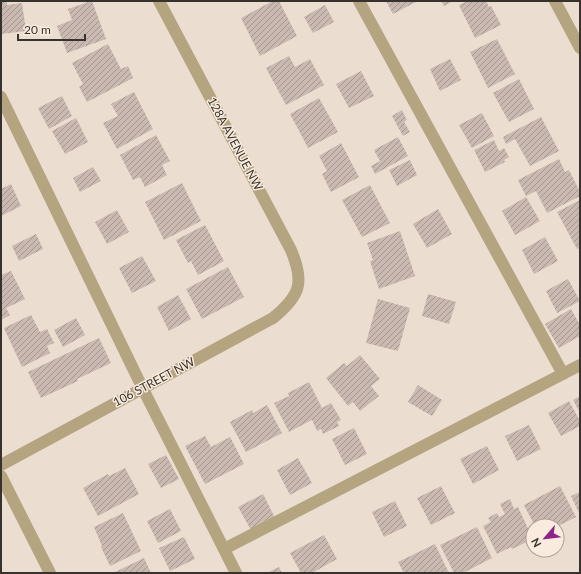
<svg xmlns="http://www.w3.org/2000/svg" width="581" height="574" viewBox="0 0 581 574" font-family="Lato,sans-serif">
	<defs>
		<pattern id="building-hatch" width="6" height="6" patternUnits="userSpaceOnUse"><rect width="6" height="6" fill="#cab9b0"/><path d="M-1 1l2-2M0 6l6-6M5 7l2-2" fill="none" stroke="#a59790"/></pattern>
	</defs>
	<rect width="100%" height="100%" fill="#ebded1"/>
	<g fill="url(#building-hatch)">
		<polygon points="1,1 7,1 7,5 22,3 26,31 1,34"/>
		<polygon points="91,1 92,1 106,39 67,53 57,26 72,20 68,9"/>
		<polygon points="273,1 279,1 297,36 260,56 241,18"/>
		<polygon points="386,1 418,1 393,14"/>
		<polygon points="441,1 453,1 444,6"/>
		<polygon points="468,1 486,1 489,7 491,6 501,25 475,38 459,5"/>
		<polygon points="325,5 334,22 313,33 304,17"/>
		<polygon points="497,39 515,74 488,88 470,52"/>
		<polygon points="108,44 121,69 128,66 133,78 87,102 79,87 83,84 72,63"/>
		<polygon points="289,56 295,67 310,59 324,85 286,105 266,68"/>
		<polygon points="450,59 461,80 440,91 430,69"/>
		<polygon points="361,71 374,96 349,108 336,84"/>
		<polygon points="519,79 534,109 509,122 493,93"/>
		<polygon points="134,92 153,129 117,149 103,123 118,116 111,104"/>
		<polygon points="62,96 72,116 49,129 38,108"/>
		<polygon points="319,98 338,132 308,148 290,114"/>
		<polygon points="402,110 407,120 404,122 410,132 403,136 392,116"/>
		<polygon points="482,113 494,136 472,148 459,125"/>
		<polygon points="541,117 559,151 530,166 515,139 506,144 503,137"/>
		<polygon points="76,118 88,142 65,154 52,131"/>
		<polygon points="156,135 170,161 162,165 167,175 145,187 140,177 133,180 120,155"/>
		<polygon points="398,137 408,156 375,174 371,166 380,161 374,150"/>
		<polygon points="494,140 499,151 504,148 509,157 504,160 505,162 485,172 474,150"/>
		<polygon points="341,143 359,177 331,192 322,174 327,171 319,156"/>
		<polygon points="559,159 565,172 569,170 580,192 580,196 547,213 536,191 526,196 518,180"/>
		<polygon points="410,160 417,175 397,186 389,170"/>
		<polygon points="93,167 101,181 80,192 73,178"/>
		<polygon points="182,183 201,221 164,240 145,202"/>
		<polygon points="11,184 21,206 1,216 1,189"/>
		<polygon points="370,185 390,223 362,237 342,200"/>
		<polygon points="526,197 540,221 515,235 502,211"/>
		<polygon points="580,200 580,248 577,249 557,212"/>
		<polygon points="438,209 452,234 427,248 413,224"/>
		<polygon points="117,210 129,232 107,244 95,222"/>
		<polygon points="205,225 224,261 198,275 191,261 188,263 176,240"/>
		<polygon points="400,231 415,276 379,289 370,261 373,260 367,243"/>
		<polygon points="36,234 43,249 19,261 12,246"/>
		<polygon points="545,237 558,261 534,274 522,250"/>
		<polygon points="142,256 156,281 132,293 119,268"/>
		<polygon points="228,267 244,297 202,319 186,289"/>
		<polygon points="11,271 25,299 6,308 10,315 1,320 1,275"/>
		<polygon points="568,279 580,301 557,313 546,291"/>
		<polygon points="428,294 456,302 449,324 422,316"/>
		<polygon points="178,295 191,319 169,331 157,307"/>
		<polygon points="378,299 410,308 398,351 366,343"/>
		<polygon points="571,309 580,325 580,336 559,348 545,324"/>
		<polygon points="31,315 40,332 47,329 54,343 47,346 50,353 22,367 4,328"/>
		<polygon points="76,318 85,335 63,347 54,330"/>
		<polygon points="99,338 111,363 77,379 78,381 41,398 28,372"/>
		<polygon points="360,355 380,379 371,386 379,396 360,411 353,402 348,406 326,378 344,363 347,366"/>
		<polygon points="309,382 322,408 331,403 341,420 337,422 339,426 323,434 321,429 317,431 312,420 289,432 274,403 289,396 288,393"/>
		<polygon points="418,385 442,400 432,416 408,402"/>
		<polygon points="580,396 580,413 573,400"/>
		<polygon points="569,401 580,421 580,426 561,436 548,413"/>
		<polygon points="267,405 282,433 246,452 230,422 252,410 253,413"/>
		<polygon points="529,425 541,449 517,461 505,436"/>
		<polygon points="354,428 367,454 345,465 332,439"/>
		<polygon points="205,436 211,447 230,437 244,464 205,484 185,446"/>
		<polygon points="487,446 499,470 473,484 460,459"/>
		<polygon points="166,455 179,479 161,488 148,464"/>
		<polygon points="298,458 312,483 290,495 277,470"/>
		<polygon points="125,468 139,494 98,516 83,488 108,474 109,476"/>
		<polygon points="441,486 455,513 431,525 417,498"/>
		<polygon points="560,486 576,517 558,526 535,526 524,505"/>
		<polygon points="580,492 580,515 571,496"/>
		<polygon points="263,494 275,518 251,530 238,507"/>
		<polygon points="510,499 514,509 518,507 533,539 512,549 511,547 497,554 483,526 491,522 488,518 497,513 499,517 505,514 500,504"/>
		<polygon points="395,501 407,526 384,537 372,512"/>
		<polygon points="170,509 181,531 158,543 147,521"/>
		<polygon points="123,513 141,551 110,566 101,547 102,546 94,527"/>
		<polygon points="477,527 492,558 463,573 454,573 440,545"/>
		<polygon points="324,535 337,559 312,573 301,573 290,553"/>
		<polygon points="184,537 195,559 170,571 159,548"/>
		<polygon points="435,544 449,573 404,573 398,562"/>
		<polygon points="144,558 151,573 113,573"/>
		<polygon points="279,567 282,573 267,573"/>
	</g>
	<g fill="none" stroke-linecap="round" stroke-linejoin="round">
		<g stroke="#b4a580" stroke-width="12">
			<polyline points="359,1 563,374"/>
			<polyline points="555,1 580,48"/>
			<polyline points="1,97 143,389 236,573"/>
			<path d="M1,465l272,-147c27,-22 32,-35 18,-68l-132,-249"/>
			<polyline points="1,476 50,573"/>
			<polyline points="224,549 580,365"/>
		</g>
	</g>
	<g text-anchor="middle" stroke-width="3" stroke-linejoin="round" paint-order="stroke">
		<g font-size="12" fill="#37322d" stroke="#f9ecde">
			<text transform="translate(235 144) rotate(62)" y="4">128A AVENUE NW</text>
			<text transform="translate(154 382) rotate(-28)" y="4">106 STREET NW</text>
		</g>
	</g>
	<rect width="581" height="574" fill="none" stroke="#37322d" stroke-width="4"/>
	<g transform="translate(545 538) rotate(242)"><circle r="19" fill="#f9ecde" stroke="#aba297"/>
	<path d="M0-3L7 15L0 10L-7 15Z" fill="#8f2488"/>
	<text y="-6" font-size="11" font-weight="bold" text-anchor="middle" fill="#37322d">N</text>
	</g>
	<path d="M18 34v6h67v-6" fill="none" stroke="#37322d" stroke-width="2"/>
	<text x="24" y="34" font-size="12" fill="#37322d" stroke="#f9ecde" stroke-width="3" paint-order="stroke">20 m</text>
</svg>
